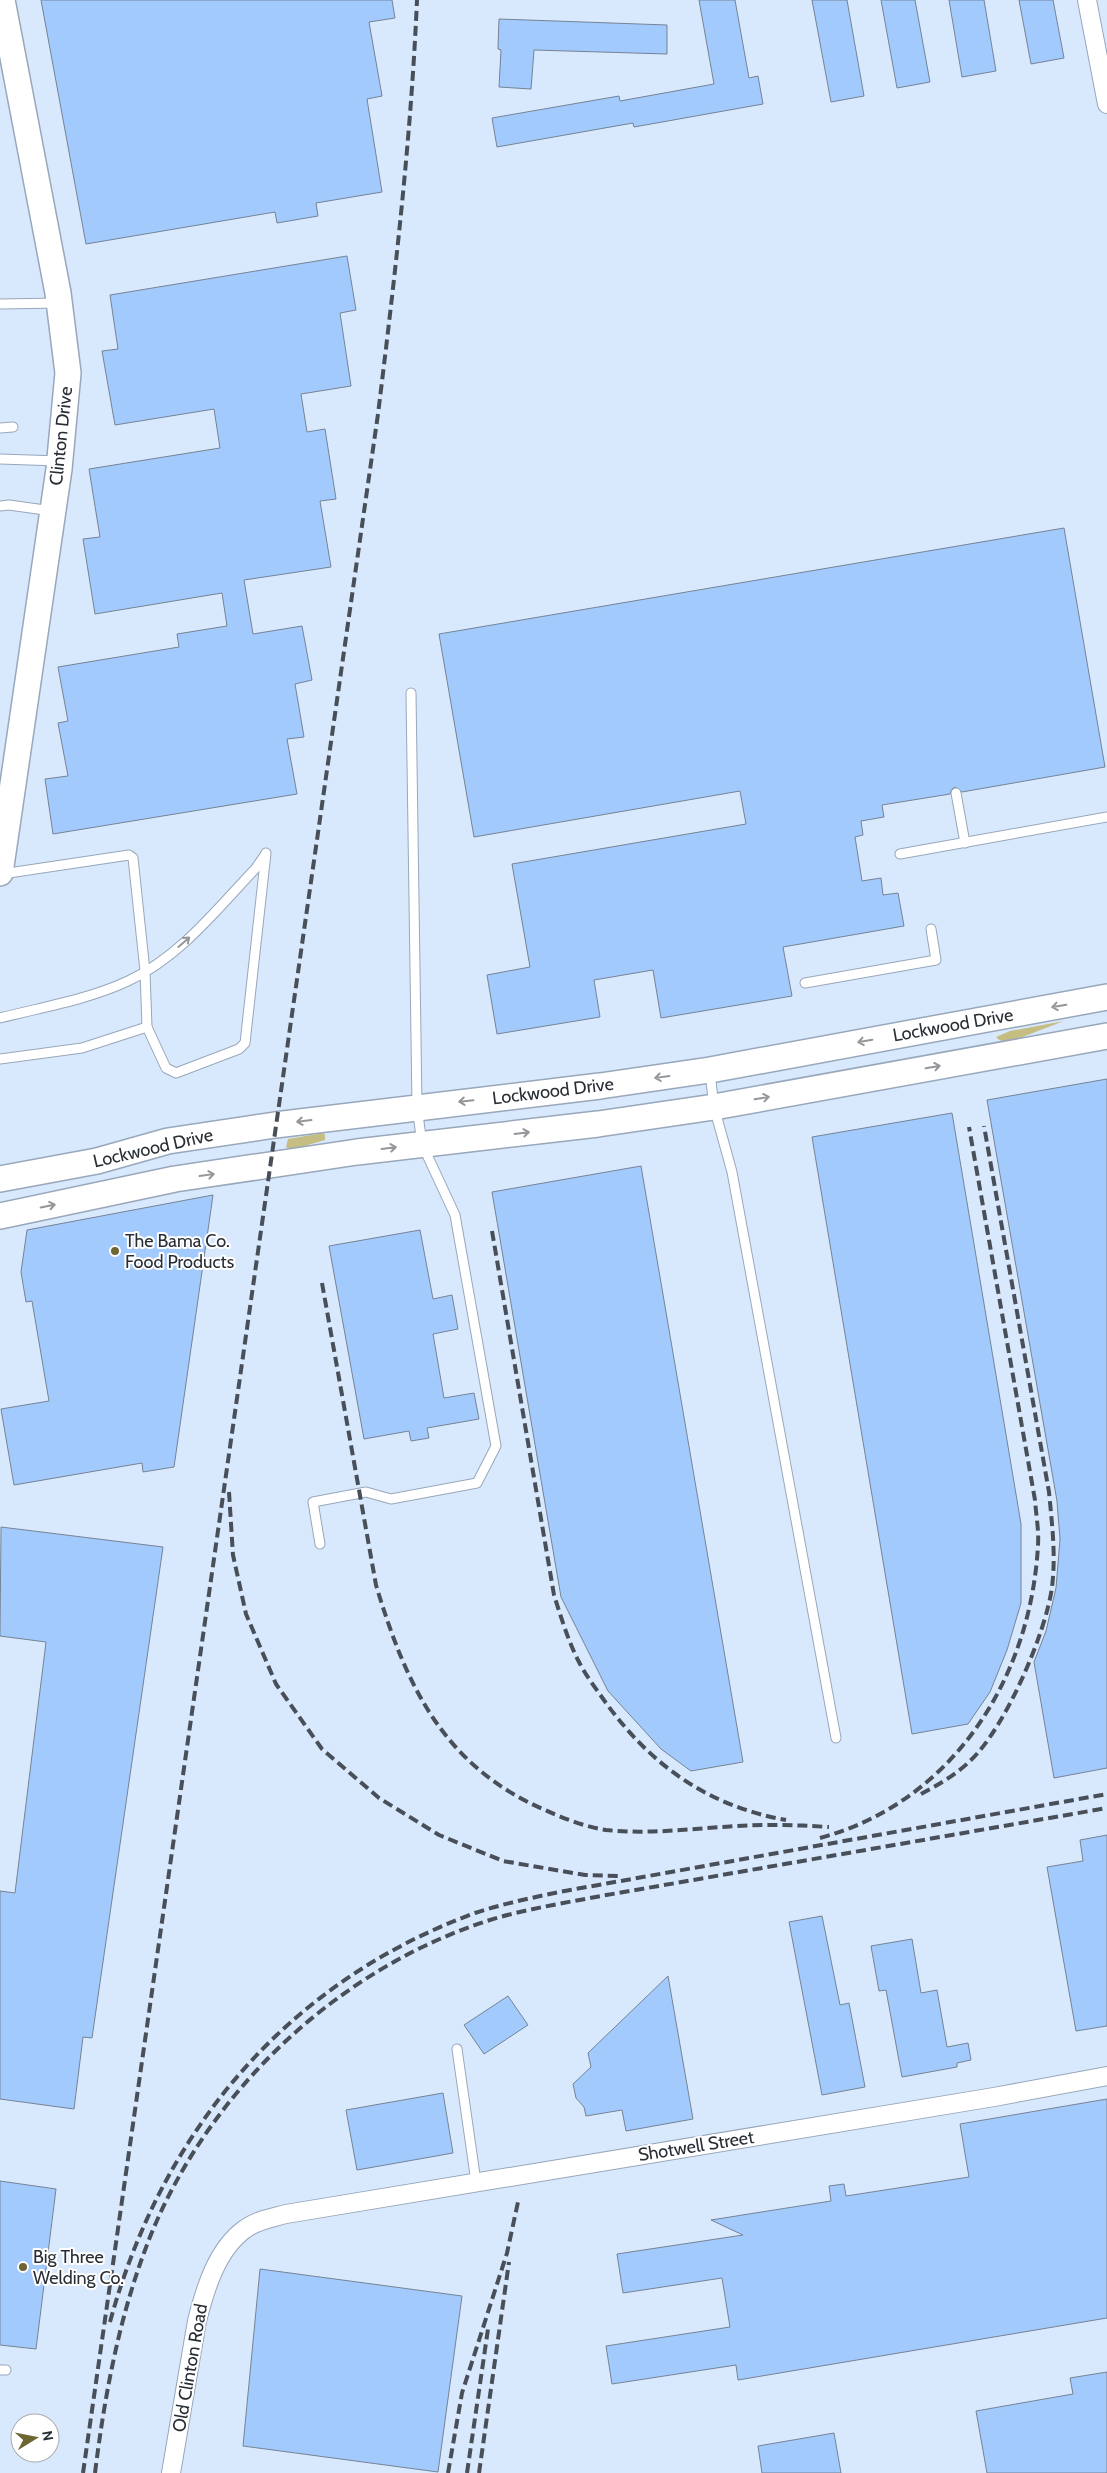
<svg xmlns="http://www.w3.org/2000/svg" width="1107" height="2473" viewBox="0 0 1107 2473" font-family="Cabin,sans-serif">
	<rect width="100%" height="100%" fill="#d9e9fd"/>
	<g fill="#c6bd83">
		<path d="M1064,1021l-49,19c-8,2 -14,3 -19,-3l14,-6z"/>
		<polygon points="323,1133 325,1135 325,1140 291,1150 286,1147 288,1139"/>
	</g>
	<g fill="#a3cafd" stroke="#758395">
		<polygon points="41,0 392,0 395,18 369,22 382,96 367,99 382,192 316,203 318,216 277,223 275,212 86,244"/>
		<polygon points="699,0 735,0 749,78 758,76 763,104 634,127 633,123 497,147 492,118 619,96 620,101 714,84"/>
		<polygon points="812,0 847,0 864,96 831,102"/>
		<polygon points="881,0 915,0 930,82 897,88"/>
		<polygon points="949,0 984,0 996,71 962,77"/>
		<polygon points="1019,0 1053,0 1064,58 1031,64"/>
		<polygon points="499,19 667,25 667,54 534,50 531,89 499,87 501,50 498,49"/>
		<polygon points="347,256 356,310 340,313 351,386 301,394 307,432 325,429 336,499 320,501 331,567 244,580 253,634 302,626 312,680 295,684 304,737 287,739 297,794 53,834 45,779 68,776 58,723 68,721 58,667 179,647 177,634 227,626 222,593 95,614 83,539 100,537 89,469 220,448 214,409 115,425 102,351 118,349 110,295"/>
		<polygon points="1064,528 1105,767 962,792 955,787 952,789 950,794 882,805 884,817 861,821 863,835 855,837 862,881 881,878 883,895 898,893 904,926 783,947 792,996 661,1018 653,970 594,980 600,1017 497,1034 487,975 530,967 512,864 746,824 740,791 474,837 439,634"/>
		<polygon points="1107,1079 1107,1768 1054,1778 1034,1662 1046,1631 1056,1588 1060,1539 1057,1501 987,1100"/>
		<polygon points="952,1113 1021,1524 1021,1603 1007,1650 990,1692 968,1724 912,1734 812,1137"/>
		<polygon points="641,1166 743,1762 691,1771 661,1749 608,1691 561,1597 492,1192"/>
		<polygon points="213,1195 174,1467 143,1472 142,1463 14,1485 1,1409 49,1401 32,1301 26,1302 21,1272 27,1230"/>
		<polygon points="420,1230 433,1299 452,1295 458,1329 433,1334 444,1398 474,1393 479,1419 427,1428 429,1438 411,1441 409,1431 364,1439 329,1246"/>
		<polygon points="1,1527 163,1547 92,2038 83,2037 74,2109 0,2099 0,1891 15,1893 46,1642 0,1636"/>
		<polygon points="1107,1835 1107,2026 1076,2031 1047,1867 1083,1861 1080,1840"/>
		<polygon points="822,1916 840,2005 849,2003 865,2087 822,2095 789,1922"/>
		<polygon points="912,1939 921,1993 937,1990 947,2047 968,2043 971,2060 957,2063 957,2067 902,2077 886,1990 879,1991 871,1946"/>
		<polygon points="668,1976 693,2119 626,2131 622,2110 586,2116 584,2107 576,2098 573,2084 591,2067 588,2053"/>
		<polygon points="508,1996 528,2025 484,2054 464,2025"/>
		<polygon points="443,2093 453,2153 357,2170 346,2110"/>
		<polygon points="1107,2099 1107,2318 738,2380 736,2365 612,2384 606,2346 730,2327 722,2278 623,2293 617,2254 743,2235 711,2220 831,2201 829,2186 844,2184 846,2196 969,2177 960,2124"/>
		<polygon points="0,2181 56,2189 36,2349 0,2345"/>
		<polygon points="260,2269 462,2296 438,2472 243,2446"/>
		<polygon points="1107,2372 1107,2473 987,2473 976,2411 1073,2394 1070,2378"/>
		<polygon points="834,2433 841,2473 762,2473 758,2446"/>
	</g>
	<g fill="none" stroke-linecap="round" stroke-linejoin="round">
		<defs>
			<g id="service">
				<polyline points="0,304 59,303"/>
				<polyline points="0,428 13,427"/>
				<polyline points="0,459 59,461"/>
				<polyline points="0,506 9,505 52,511"/>
				<polyline points="956,793 965,843"/>
				<polyline points="900,854 1107,817"/>
				<polyline points="2,874 129,855 133,858 145,971 147,1027"/>
				<polyline points="805,983 936,960 931,929"/>
				<path d="M0,1018c43,-11 87,-18 128,-37 52,-24 90,-73 128,-113l9,-13"/>
				<polyline points="0,1059 82,1048 147,1027 166,1068 176,1073 239,1049 245,1043 266,853"/>
				<polyline points="710,1073 714,1107 732,1172 836,1738"/>
				<polyline points="320,1544 313,1502 366,1492 391,1499 477,1483 496,1446 455,1215 422,1144 417,1107 411,693"/>
				<polyline points="457,2049 476,2182"/>
				<polyline points="0,2370 6,2370"/>
			</g>
			<g id="minor">
				<polyline points="1087,0 1107,104"/>
				<path d="M171,2473l26,-152c8,-32 20,-72 48,-92 12,-9 27,-11 41,-15l708,-117 113,-21"/>
			</g>
			<g id="secondary">
				<polyline points="0,873 59,469 68,373 58,293 2,0"/>
				<polyline points="0,1179 97,1161 168,1141 275,1125 600,1086 710,1070 1107,997"/>
				<polyline points="0,1216 175,1179 357,1152 598,1124 714,1107 1107,1036"/>
			</g>
		</defs>
		<use href="#service" stroke="#98a7ba" stroke-width="11"/>
		<use href="#minor" stroke="#98a7ba" stroke-width="20"/>
		<use href="#secondary" stroke="#98a7ba" stroke-width="28"/>
		<use href="#service" stroke="#fff" stroke-width="9"/>
		<use href="#minor" stroke="#fff" stroke-width="18"/>
		<use href="#secondary" stroke="#fff" stroke-width="25"/>
		<g stroke="#484f59" stroke-width="4" stroke-dasharray="10 5" stroke-linecap="butt">
			<path d="M492,1231l62,364c7,22 14,46 25,67 7,14 18,28 27,41 46,63 102,103 180,117"/>
			<path d="M322,1283l54,302c30,100 67,181 169,225 18,8 40,17 61,20 56,6 113,-6 170,-5 18,0 35,1 53,2"/>
			<polyline points="229,1492 233,1555 246,1614 276,1684 322,1749 379,1798 439,1835 503,1861 585,1875 618,1876"/>
			<path d="M921,1794c17,-9 36,-20 50,-34 34,-32 75,-127 81,-173 4,-32 0,-63 -3,-95l-65,-366"/>
			<path d="M820,1838c133,-36 211,-160 218,-293 1,-15 -2,-30 -3,-45l-66,-373"/>
			<path d="M110,2322c52,-191 177,-340 365,-409 27,-9 56,-15 84,-21l548,-98"/>
			<path d="M83,2473l295,-2059c17,-138 33,-275 39,-414"/>
			<path d="M95,2473c10,-81 25,-160 55,-236 59,-147 189,-269 340,-317 36,-11 74,-17 111,-24l506,-88"/>
			<polyline points="448,2473 462,2393 507,2253 518,2202"/>
			<polyline points="467,2473 488,2329"/>
			<polyline points="479,2473 509,2262"/>
		</g>
	</g>
	<defs><path id="oneway-shaft" d="M-6 0H5M1.5-3L5.5 0L1.5 3" fill="none" stroke-width="1.6" stroke-linecap="round" stroke-linejoin="round" transform="scale(1.25)"/></defs>
	<g stroke="#94969a">
		<use href="#oneway-shaft" transform="translate(184 942) rotate(-41)"/>
		<use href="#oneway-shaft" transform="translate(1059 1006) rotate(170)"/>
		<use href="#oneway-shaft" transform="translate(865 1041) rotate(170)"/>
		<use href="#oneway-shaft" transform="translate(933 1067) rotate(-10)"/>
		<use href="#oneway-shaft" transform="translate(662 1077) rotate(172)"/>
		<use href="#oneway-shaft" transform="translate(762 1098) rotate(-10)"/>
		<use href="#oneway-shaft" transform="translate(466 1101) rotate(174)"/>
		<use href="#oneway-shaft" transform="translate(304 1121) rotate(173)"/>
		<use href="#oneway-shaft" transform="translate(522 1133) rotate(-7)"/>
		<use href="#oneway-shaft" transform="translate(389 1148) rotate(-7)"/>
		<use href="#oneway-shaft" transform="translate(207 1175) rotate(-8)"/>
		<use href="#oneway-shaft" transform="translate(48 1206) rotate(-12)"/>
	</g>
	<g fill="#6d6532" stroke="#fff" stroke-width="2">
		<circle cx="115" cy="1251" r="5"/>
		<circle cx="23" cy="2267" r="5"/>
	</g>
	<g text-anchor="middle" stroke-width="4" stroke-linejoin="round" paint-order="stroke">
		<g font-size="18" fill="#282e35" stroke="#fff">
			<text transform="translate(61 436) rotate(-84)" y="6">Clinton Drive</text>
			<text transform="translate(953 1025) rotate(-10)" y="6">Lockwood Drive</text>
			<text transform="translate(553 1091) rotate(-7)" y="6">Lockwood Drive</text>
			<text transform="translate(153 1148) rotate(-13)" y="6">Lockwood Drive</text>
			<text transform="translate(696 2146) rotate(-9)" y="6">Shotwell Street</text>
			<text transform="translate(190 2368) rotate(-80)" y="6">Old Clinton Road</text>
		</g>
		<g font-size="18" fill="#282e35" stroke="#fff" text-anchor="start">
			<text x="125" y="1247">The Bama Co.<tspan x="125" dy="21">Food Products</tspan></text>
			<text x="33" y="2263">Big Three<tspan x="33" dy="21">Welding Co.</tspan></text>
		</g>
	</g>
	<g transform="translate(35 2438) rotate(80)"><circle r="24" fill="#ffffff" stroke="#a9abae"/>
	<path d="M0-4L9 19L0 12L-9 19Z" fill="#6d6532"/>
	<text y="-8" font-size="14" font-weight="bold" text-anchor="middle" fill="#282e35">N</text>
	</g>
</svg>
